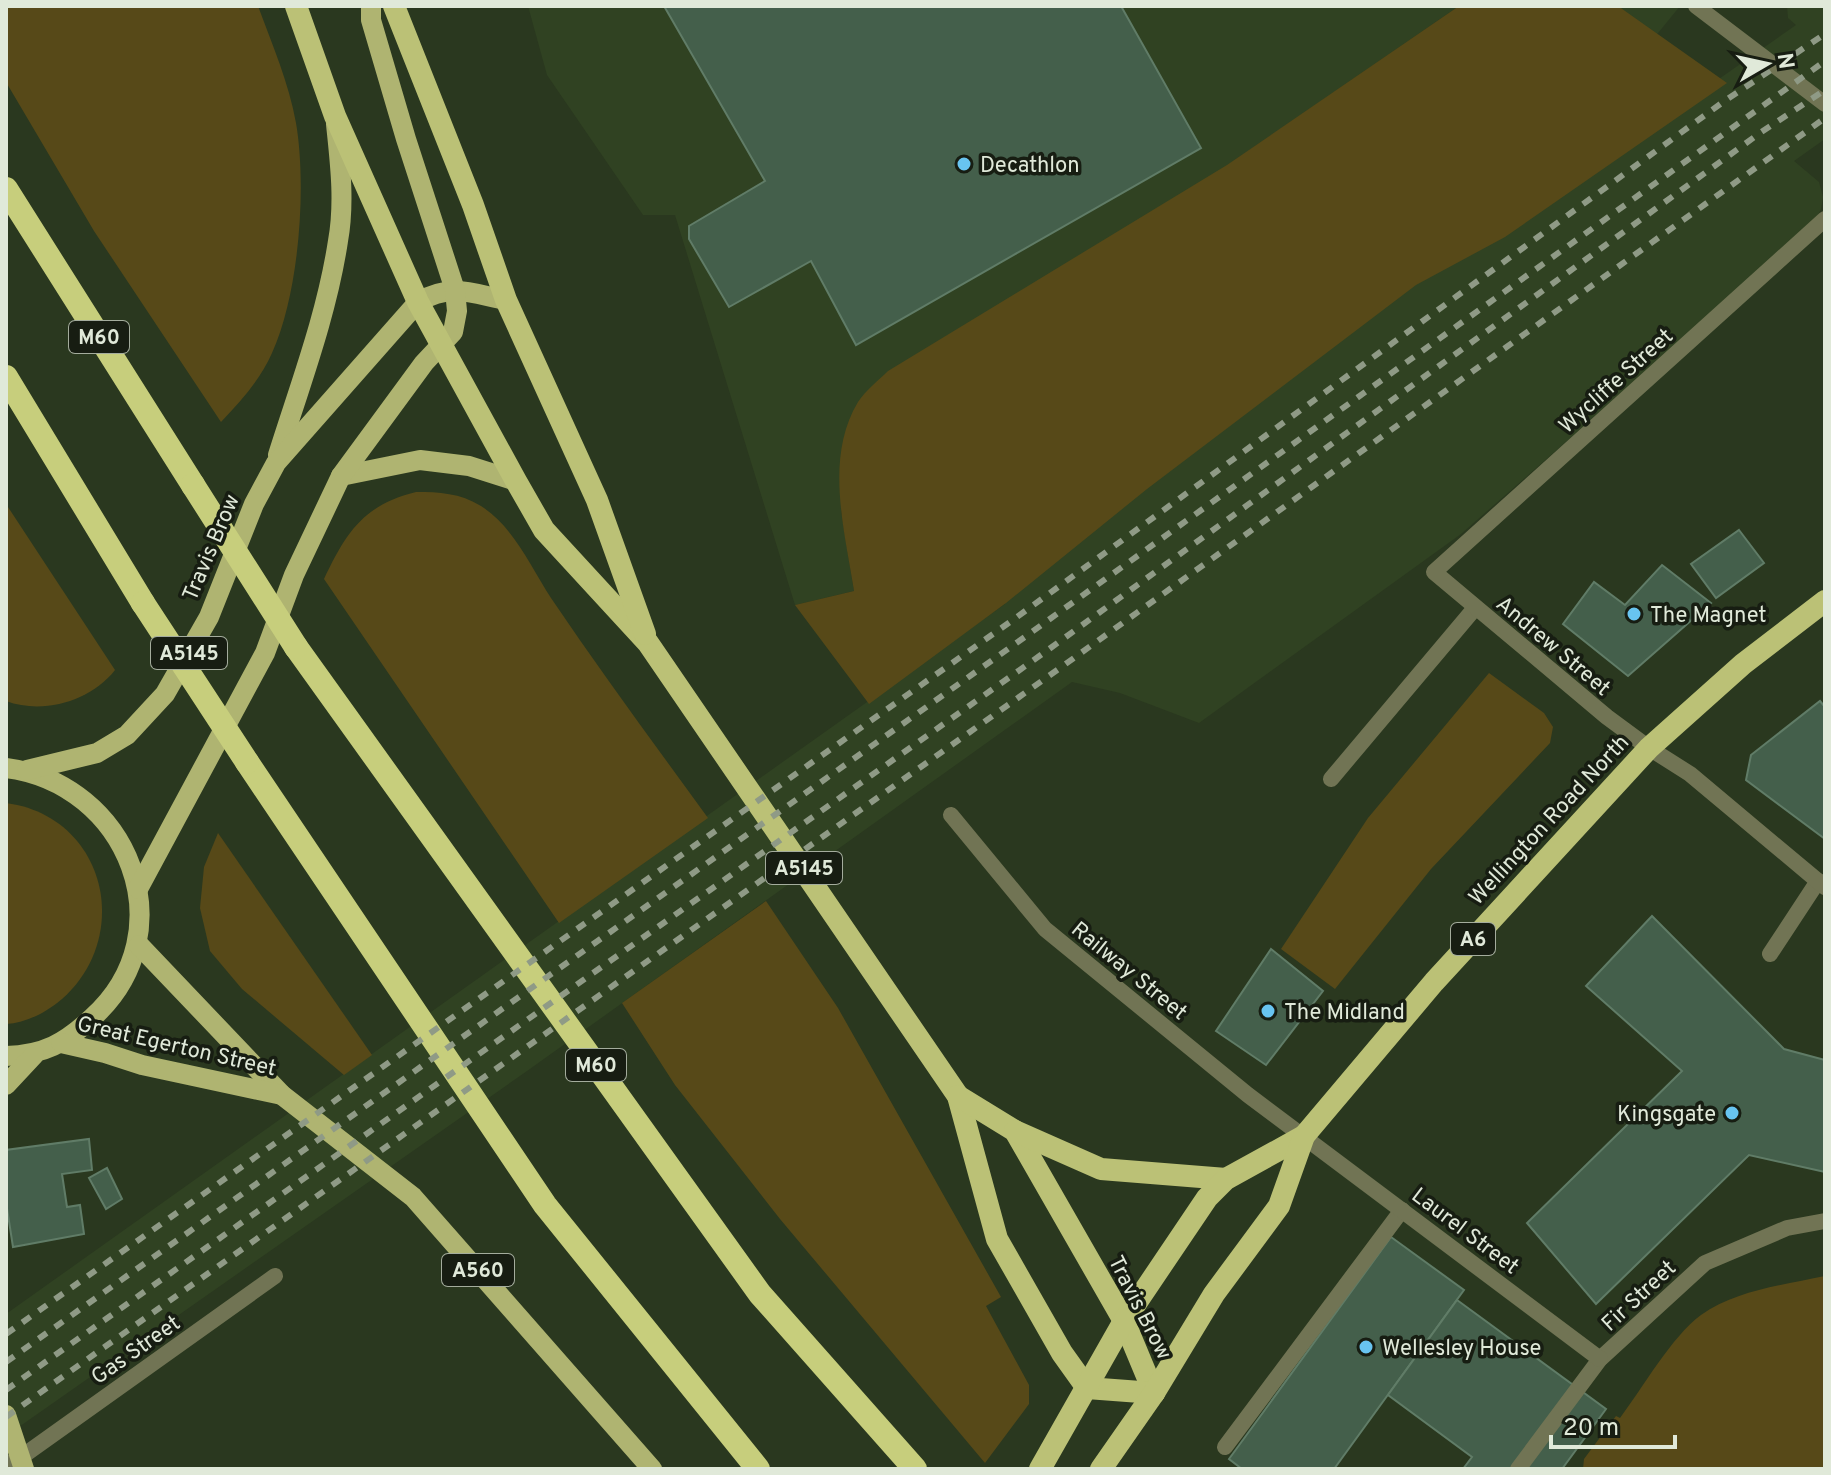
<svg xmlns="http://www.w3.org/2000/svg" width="1831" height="1475" viewBox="0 0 1831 1475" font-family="Overpass,sans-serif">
	<rect width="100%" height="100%" fill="#2a381f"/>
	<g fill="#304222">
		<polygon points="528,6 1459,6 848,427 841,463 841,511 854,591 795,605 675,215 643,215 547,75"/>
		<polygon points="1611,6 1680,6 1654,38"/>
		<polygon points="1787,6 1825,6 1825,139 1794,161 1819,182 1823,197 1821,209 1813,225 1461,534 1199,723 1120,693 1072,682 527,1071 6,1436 6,1314 1005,604 991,556 1706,88 1796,25 1788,18"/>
	</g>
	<g fill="#574918">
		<path d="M6,6h252c14,38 31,77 38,117 11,64 3,171 -24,230 -12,27 -31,48 -51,69l-127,-191 -88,-149z"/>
		<path d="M1459,6h159l109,77 -222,154 -89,48 -269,204 -141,114 -137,101 -74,-99 59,-14c-9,-59 -30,-133 4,-189 7,-11 21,-22 30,-31l339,-206z"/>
		<path d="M416,492c23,0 44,1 65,14 32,20 50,61 70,92 50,74 104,147 157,220l-149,105 -235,-344c22,-46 39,-74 92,-87z"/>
		<path d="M6,504l109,166c-24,31 -72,45 -109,31z"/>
		<polygon points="1489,673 1544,713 1553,727 1550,743 1431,869 1335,989 1281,949 1368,818"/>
		<path d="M6,803c99,13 128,132 56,196 -15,13 -36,24 -56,25z"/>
		<polygon points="218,833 372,1055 344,1075 242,989 210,951 200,908 204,867"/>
		<polygon points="766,901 838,1008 1001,1297 986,1306 1029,1385 1029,1404 985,1463 780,1219 675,1085 622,1003"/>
		<path d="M1825,1276v193h-242l1,-10 32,-43 4,2c22,-29 52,-82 81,-103 35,-25 82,-30 124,-39z"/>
	</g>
	<g fill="#445f4b" stroke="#607c67" stroke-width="2">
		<polygon points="664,6 1121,6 1201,148 856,345 811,261 729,307 689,239 689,226 765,181"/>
		<polygon points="1739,530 1764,563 1716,598 1691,564"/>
		<polygon points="1662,565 1711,603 1628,676 1563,624 1594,582 1625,605"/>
		<polygon points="1820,701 1825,707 1825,839 1746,780 1751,755"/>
		<polygon points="1652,916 1784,1049 1825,1060 1825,1172 1749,1155 1596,1304 1527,1223 1682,1071 1586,986"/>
		<polygon points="1271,949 1323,991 1266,1065 1216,1031"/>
		<polygon points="89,1139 92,1170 62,1174 67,1207 80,1205 84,1234 13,1247 6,1202 6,1150"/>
		<polygon points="107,1168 122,1199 106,1209 89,1178"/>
		<polygon points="1391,1237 1464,1290 1334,1469 1242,1469 1229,1459"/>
		<polygon points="1457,1300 1606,1409 1562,1469 1463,1469 1472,1457 1388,1395"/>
	</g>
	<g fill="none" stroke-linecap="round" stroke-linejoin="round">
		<g stroke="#717454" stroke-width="16">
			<polyline points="1331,779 1475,608"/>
			<polyline points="1770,954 1818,881"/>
			<polyline points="1225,1447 1402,1210"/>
			<polyline points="6,1465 20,1458 275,1276"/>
			<polyline points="1518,1469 1600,1359 1705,1263 1787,1228 1825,1221"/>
		</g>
		<g stroke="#717454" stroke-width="16">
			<polyline points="1825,219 1434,572 1607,717 1649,748 1690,774 1825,887"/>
			<polyline points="951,815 1045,929 1248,1095 1600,1359"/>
		</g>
		<polyline stroke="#717454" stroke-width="16" points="1696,6 1825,104"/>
		<g stroke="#afb471" stroke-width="20">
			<path d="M278,455c22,-70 49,-141 60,-214 7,-39 2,-78 -2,-117"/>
			<polyline points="341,476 420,460 469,466 516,481"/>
			<path d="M6,768c122,15 182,164 86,250 -27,25 -48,37 -86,38"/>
			<path d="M27,770l70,-17 30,-18 38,-41 44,-77 45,-113 22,-41 142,-161c34,-19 52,-9 88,-2"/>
			<polyline points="138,889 265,653 294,575 341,476 424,363 453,332 457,311 455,290 406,139 371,20 371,6"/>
			<polyline points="139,945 282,1095 413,1197 652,1469"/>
			<polyline points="61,1043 105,1053 142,1065 282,1095"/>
			<polyline points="6,1085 34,1055"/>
			<polyline points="6,1415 24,1469"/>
		</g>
		<g stroke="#bbc176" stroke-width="22">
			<polyline points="296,6 335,116 418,302 516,481 544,530 648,643 958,1096 997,1239 1062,1353 1087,1388"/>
			<polyline points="394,6 473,205 506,300 597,500 645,634"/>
			<polyline points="958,1096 1015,1131 1124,1321 1154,1393"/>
			<polyline points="1015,1131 1101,1169 1226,1179"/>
			<polyline points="1087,1388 1154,1393"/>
			<polyline points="1040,1469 1124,1321 1207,1198 1226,1179 1304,1136"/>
			<polyline points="1101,1469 1154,1393 1214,1294 1279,1206 1304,1136 1434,982 1649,748 1743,664 1825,601"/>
		</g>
		<g stroke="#c7ce7c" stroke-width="24">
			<polyline points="6,189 193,485"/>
			<polyline points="6,377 143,603"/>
			<polyline points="296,647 760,1294 915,1469"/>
			<polyline points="247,762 545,1205 758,1469"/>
		</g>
		<g stroke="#8f9a86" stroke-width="6" stroke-dasharray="10 10" stroke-linecap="butt">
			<polyline points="6,1334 1017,617 1723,102 1825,34"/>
			<polyline points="6,1362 1029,634 1825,61"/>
			<polyline points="6,1390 1045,652 1760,133 1825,90"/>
			<polyline points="6,1417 1060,668 1825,118"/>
		</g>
		<g stroke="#c7ce7c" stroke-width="24">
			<polyline points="193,485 296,647"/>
			<polyline points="143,603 247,762"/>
		</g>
	</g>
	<g fill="#68c4f0" stroke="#171d12" stroke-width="3">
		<circle cx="964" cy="164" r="8"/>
		<circle cx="1634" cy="614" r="8"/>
		<circle cx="1268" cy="1011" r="8"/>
		<circle cx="1732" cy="1113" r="8"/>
		<circle cx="1366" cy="1347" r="8"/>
	</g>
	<g text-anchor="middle" stroke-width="7" stroke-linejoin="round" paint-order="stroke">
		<g fill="#171d12" stroke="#a4ac9d" stroke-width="2">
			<rect x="69" y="321" width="60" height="32" rx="6"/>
			<rect x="151" y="637" width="76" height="32" rx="6"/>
			<rect x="766" y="852" width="76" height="32" rx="6"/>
			<rect x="1451" y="923" width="44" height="32" rx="6"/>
			<rect x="566" y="1049" width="60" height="32" rx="6"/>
			<rect x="442" y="1254" width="72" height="32" rx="6"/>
		</g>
		<g font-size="20" font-weight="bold" fill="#e0e9d9">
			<text x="99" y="344">M60</text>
			<text x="189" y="660">A5145</text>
			<text x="804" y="875">A5145</text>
			<text x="1473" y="946">A6</text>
			<text x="596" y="1072">M60</text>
			<text x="478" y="1277">A560</text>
		</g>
		<g font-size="22" fill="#e0e9d9" stroke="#171d12" text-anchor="start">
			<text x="980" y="172">Decathlon</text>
			<text x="1650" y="622">The Magnet</text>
			<text x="1284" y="1019">The Midland</text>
			<text x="1716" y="1121" text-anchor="end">Kingsgate</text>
			<text x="1382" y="1355">Wellesley House</text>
		</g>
		<g font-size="22" fill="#e0e9d9" stroke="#171d12">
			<text transform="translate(1615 380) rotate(-42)" y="8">Wycliffe Street</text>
			<text transform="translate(210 547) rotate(-67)" y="8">Travis Brow</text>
			<text transform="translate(1554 645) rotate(40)" y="8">Andrew Street</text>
			<text transform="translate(1548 819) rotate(-47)" y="8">Wellington Road North</text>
			<text transform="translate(1130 970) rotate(39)" y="8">Railway Street</text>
			<text transform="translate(177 1045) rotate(13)" y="8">Great Egerton Street</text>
			<text transform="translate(1466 1230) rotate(37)" y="8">Laurel Street</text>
			<text transform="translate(1638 1295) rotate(-43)" y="8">Fir Street</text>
			<text transform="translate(1141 1307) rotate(63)" y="8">Travis Brow</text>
			<text transform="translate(135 1349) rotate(-35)" y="8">Gas Street</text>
		</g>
	</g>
	<rect width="1831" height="1475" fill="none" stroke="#e0e9d9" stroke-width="16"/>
	<g transform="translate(1767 64) rotate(81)" stroke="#171d12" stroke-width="6" paint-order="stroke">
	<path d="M0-6L14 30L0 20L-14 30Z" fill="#e0e9d9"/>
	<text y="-12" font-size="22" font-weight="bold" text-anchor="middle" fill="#e0e9d9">N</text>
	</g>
	<path d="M1551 1435v12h124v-12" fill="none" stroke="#e0e9d9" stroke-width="4"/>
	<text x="1563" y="1435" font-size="24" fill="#e0e9d9" stroke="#171d12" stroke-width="6" paint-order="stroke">20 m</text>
</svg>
